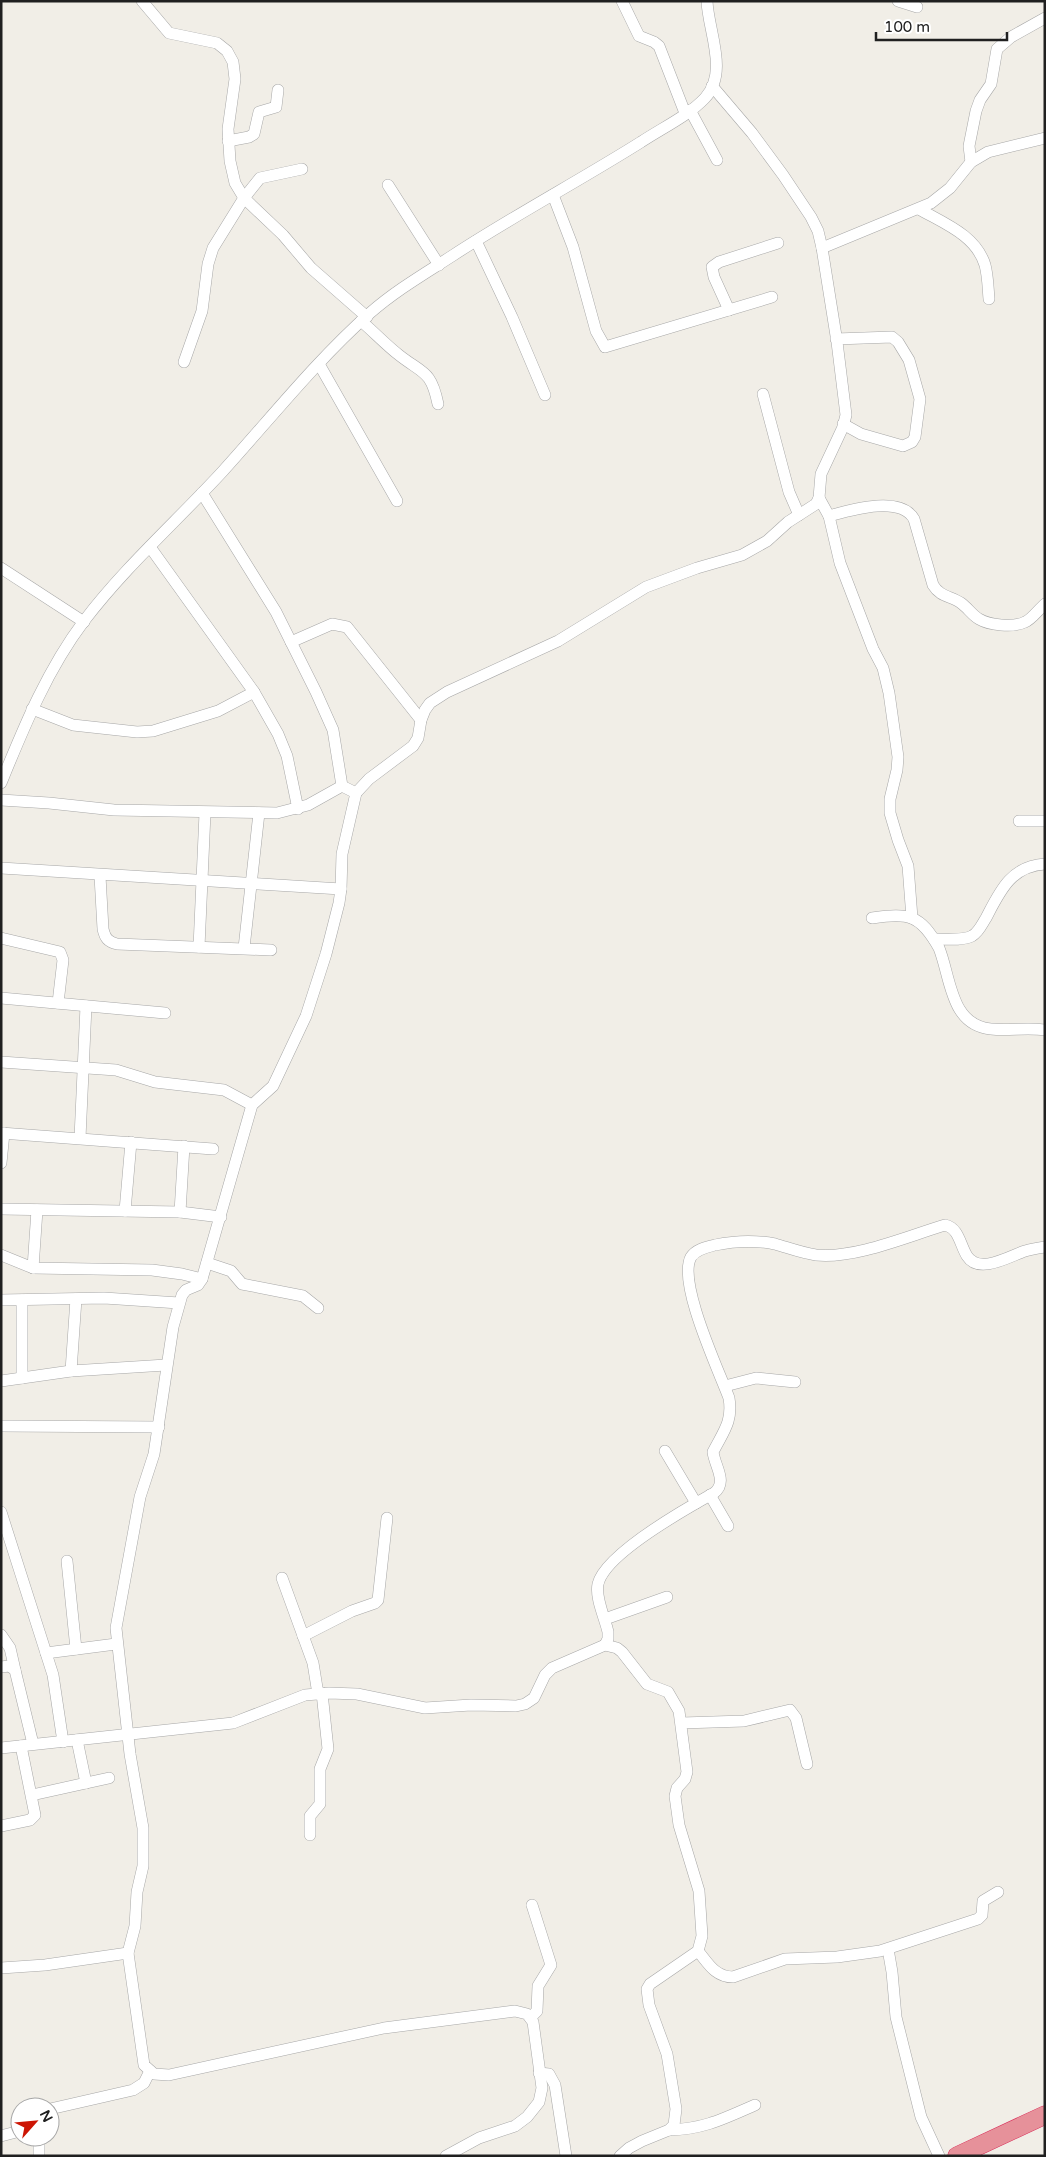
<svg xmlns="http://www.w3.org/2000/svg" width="1046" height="2157" viewBox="0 0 1046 2157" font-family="'Varela Round',sans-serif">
	<rect width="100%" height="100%" fill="#f1eee7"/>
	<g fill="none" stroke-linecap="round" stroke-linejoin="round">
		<defs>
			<g id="minor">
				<polyline points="142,1 169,33 217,43 227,51 233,62 235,79 228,129 230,161 235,183 244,198 283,235 311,268 367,317"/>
				<polyline points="622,1 639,36 654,42 659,46 685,113"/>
				<polyline points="898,1 917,7"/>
				<polyline points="690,110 717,160"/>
				<polyline points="228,141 249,137 254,134 259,112 276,107 278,90"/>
				<polyline points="971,162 969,146 976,111 980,100 991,84 997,49 1011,37 1045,18"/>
				<polyline points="388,185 439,265"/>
				<polyline points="553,195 573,247 596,331 605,347 772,297"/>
				<path d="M919,209c24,14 57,26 66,56 3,11 3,23 4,34"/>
				<polyline points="476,241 512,317 545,395"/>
				<polyline points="822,248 931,203 950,188 971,162 988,152 1045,138"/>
				<polyline points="729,310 714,277 712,267 719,262 778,243"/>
				<path d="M361,321c13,11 25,24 38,34 24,19 32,15 39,49"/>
				<polyline points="836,339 892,337 898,342 909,360 920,399 915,437 912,442 903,446 861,434 843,424"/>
				<polyline points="184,362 202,311 208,264 213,248 244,198 260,178 302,169"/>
				<polyline points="319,364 397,501"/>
				<polyline points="763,394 789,492 799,515"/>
				<polyline points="202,493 276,612 316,692 333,730 342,786"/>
				<polyline points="819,498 829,516 840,563 873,649 883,668 889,693 898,757 897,770 890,799 890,813 898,840 908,866 912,918"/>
				<path d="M829,516c22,-6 71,-21 85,3l19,66c7,12 18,11 28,18 7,5 11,12 18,16 10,6 34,9 46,3 6,-2 14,-13 20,-18"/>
				<polyline points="150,547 254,692 278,734 287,756 298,809"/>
				<polyline points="1,568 84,622"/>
				<polyline points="291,642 332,624 347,627 421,720"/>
				<polyline points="32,709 73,725 137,732 153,731 218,711 254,692"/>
				<path d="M1,783c23,-56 46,-113 83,-162 41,-54 93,-100 139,-150 48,-53 93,-110 147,-158 25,-22 54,-39 82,-57 61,-40 127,-75 189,-114 21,-14 47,-26 64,-44 24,-26 3,-67 2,-97"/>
				<polyline points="1,800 49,803 114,810 277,813 308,805 342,786 356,793"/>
				<polyline points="1019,821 1045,821"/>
				<polyline points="1,868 341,889"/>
				<path d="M100,876l3,53c2,9 5,13 14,15l154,6"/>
				<path d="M872,918c37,-5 48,-4 67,30 12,30 11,77 52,81 18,2 36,-2 54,1"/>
				<polyline points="1,938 60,952 63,960 58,1003"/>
				<path d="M934,939c11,0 28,2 38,-3 7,-4 10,-12 14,-18 14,-27 25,-52 59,-54"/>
				<polyline points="199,947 205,813"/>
				<polyline points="244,948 259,813"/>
				<polyline points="1,998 165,1013"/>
				<polyline points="1,1062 116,1070 155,1082 224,1090 252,1105"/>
				<polyline points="1,1133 213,1149"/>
				<polyline points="80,1138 86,1006"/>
				<polyline points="1,1163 4,1133"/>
				<polyline points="1,1209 180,1212 221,1217"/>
				<polyline points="125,1211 131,1142"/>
				<polyline points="180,1212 184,1146"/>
				<polyline points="1,1255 33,1268 152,1270 182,1274 202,1279"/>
				<polyline points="207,1263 231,1271 242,1284 303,1296 318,1308"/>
				<polyline points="33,1268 37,1210"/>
				<polyline points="1,1300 104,1298 179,1303"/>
				<polyline points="71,1371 76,1299"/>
				<polyline points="22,1378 22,1300"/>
				<polyline points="1,1381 71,1371 166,1365"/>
				<polyline points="725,1386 756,1378 795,1382"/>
				<polyline points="1,1426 159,1427"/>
				<polyline points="665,1451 696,1503"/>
				<polyline points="710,1495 728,1526"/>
				<polyline points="1,1512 53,1675 63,1742"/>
				<polyline points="67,1561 76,1649"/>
				<polyline points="282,1578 313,1663 318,1694"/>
				<polyline points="605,1619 667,1597"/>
				<polyline points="1,1635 10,1648 15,1670"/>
				<polyline points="303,1636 352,1611 375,1603 378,1600 387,1518"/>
				<polyline points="605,1645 617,1648 622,1652 647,1684 668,1692 679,1711 687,1772 685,1779 677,1788 675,1796 679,1825 699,1891 702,1936 698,1951 650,1984 647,1989 649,2005 667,2054 676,2109 674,2125 669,2130 642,2141 629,2148 620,2156"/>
				<polyline points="46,1653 116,1644"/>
				<polyline points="1,1667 9,1666 15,1670 33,1744"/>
				<polyline points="682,1723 744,1721 790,1710 796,1718 807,1764"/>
				<polyline points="77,1740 86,1783"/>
				<path d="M1,1748l232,-25 72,-28 24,-2 28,1 68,14 46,-3 45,1 9,-2 9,-6 11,-23 7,-7 53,-23 3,-6v-7c-3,-14 -13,-34 -10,-48 7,-30 89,-76 116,-91 14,-11 1,-26 -1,-41 10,-20 20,-30 16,-54 -10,-27 -52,-116 -38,-141 5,-8 16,-10 24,-12 19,-4 40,-5 60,-1 14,4 27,9 41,11 39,4 92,-19 129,-30 14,3 15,20 22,31 12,19 43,0 58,-5 7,-2 13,-3 20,-4"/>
				<polyline points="32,1795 109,1778"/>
				<polyline points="1,1826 30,1820 35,1815 21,1746"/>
				<polyline points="310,1835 310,1816 320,1804 320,1769 328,1749 322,1693"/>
				<polyline points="888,1949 892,1972 896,2017 921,2117 939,2156"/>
				<path d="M698,1951c10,12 17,26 35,26l52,-18 52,-2 43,-6 98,-32 4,-4 1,-14 15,-9"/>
				<polyline points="1,1968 45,1965 128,1953"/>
				<polyline points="531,2017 537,2011 538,1986 551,1965 532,1905"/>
				<polyline points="539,2073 549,2074 555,2085 566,2156"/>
				<polyline points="50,2109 133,2090 144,2083 150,2071"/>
				<path d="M669,2130c35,-1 54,-11 86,-25"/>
				<polyline points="1,2136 20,2131"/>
				<polyline points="39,2137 39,2156"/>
				<polyline points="446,2156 479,2138 515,2126 527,2117 539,2102 542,2088 533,2022 527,2014 515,2011 384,2028 169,2075 154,2074 144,2065 128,1953 135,1926 137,1892 143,1866 143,1828 130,1754 116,1628 140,1497 154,1454 173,1327 182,1295 186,1290 198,1285 202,1279 252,1105 273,1086 306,1016 326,954 339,903 341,889 342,854 356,793 369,779 413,746 418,738 421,720 425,710 430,703 447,692 558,641 646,587 697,568 742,555 767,541 788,522 816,504 819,498 821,474 843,427 846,415 837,342 822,248 818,231 811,217 783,175 752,133 712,86"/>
			</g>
			<polyline id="highway" points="957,2156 1045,2115"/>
		</defs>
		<use href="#minor" stroke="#a7a7a7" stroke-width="12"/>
		<use href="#highway" stroke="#d82b58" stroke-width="19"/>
		<use href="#minor" stroke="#fff" stroke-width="11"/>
		<use href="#highway" stroke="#e6919a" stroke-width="18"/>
	</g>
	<rect width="1046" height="2157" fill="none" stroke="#202020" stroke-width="5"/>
	<g transform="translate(35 2122) rotate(63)"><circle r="24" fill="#ffffff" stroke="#a6a6a6"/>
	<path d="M0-4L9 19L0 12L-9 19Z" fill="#cd1504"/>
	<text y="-8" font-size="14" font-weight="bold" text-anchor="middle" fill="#202020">N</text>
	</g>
	<path d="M876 32v8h131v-8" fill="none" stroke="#202020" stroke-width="2.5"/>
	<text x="884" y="32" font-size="15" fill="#202020" stroke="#ffffff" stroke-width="4" paint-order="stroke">100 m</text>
</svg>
